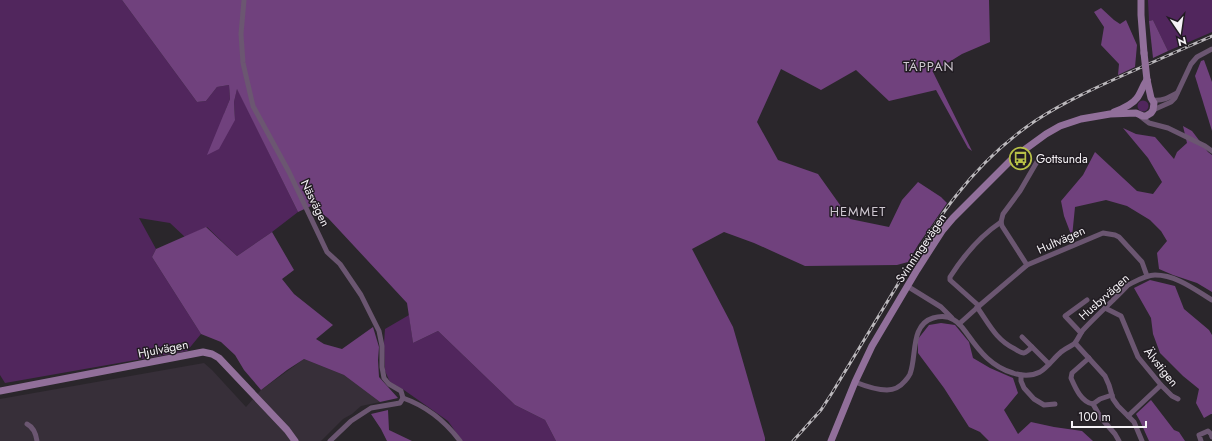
<svg xmlns="http://www.w3.org/2000/svg" width="1212" height="441" viewBox="0 0 1212 441" font-family="Jost,sans-serif">
	<rect width="100%" height="100%" fill="#2a262b"/>
	<polygon fill="#372f39" points="304,359 344,375 380,402 361,406 352,414 343,419 321,441 0,441 0,399 204,363 212,370 246,407 261,390"/>
	<g fill="#51265d">
		<polygon points="0,0 122,0 197,102 206,101 217,87 229,85 230,99 224,114 235,120 234,102 237,88 298,212 272,232 237,256 207,227 185,237 170,223 139,218 156,249 152,257 201,334 187,351 5,383 0,375"/>
		<polygon points="1148,0 1212,0 1212,32 1168,51 1153,20 1149,21"/>
		<circle cx="1143" cy="106" r="5.5"/>
		<polygon points="409,315 413,343 438,331 515,405 545,420 556,441 462,441 448,421 404,390 390,382 385,371 384,343 385,329"/>
	</g>
	<g fill="#70417d">
		<polygon points="122,0 989,0 990,42 962,54 933,72 972,151 968,148 936,90 889,101 856,70 821,90 781,69 757,122 778,160 818,174 850,219 889,227 902,200 918,182 941,197 947,203 918,245 908,262 897,265 805,266 754,243 724,232 692,249 733,327 765,438 765,441 556,441 545,420 515,405 438,331 413,343 407,303 328,218 311,206 298,212 237,89 234,102 235,120 219,149 207,155 230,99 229,85 217,87 206,101 197,102"/>
		<polygon points="1101,8 1114,20 1120,24 1126,20 1137,45 1135,67 1118,75 1119,64 1101,45 1104,27 1094,12"/>
		<polygon points="1153,20 1168,51 1153,58 1149,21"/>
		<polygon points="1204,60 1212,82 1212,131 1195,76 1201,61"/>
		<polygon points="1183,126 1192,131 1208,152 1212,155 1212,292 1197,283 1173,275 1159,269 1157,253 1167,241 1161,231 1150,220 1127,206 1106,200 1075,207 1072,237 1064,216 1061,201 1083,175 1095,152 1137,191 1153,194 1162,182 1148,158 1123,128 1136,134 1155,137 1174,159 1177,152 1187,143"/>
		<polygon points="206,227 237,256 272,232 294,270 282,279 294,294 333,325 316,339 324,344 342,349 373,327 379,347 378,360 379,377 398,398 380,402 344,375 304,359 287,370 261,390 244,370 235,355 221,342 201,334 152,257 156,249"/>
		<polygon points="1150,280 1175,286 1184,309 1209,330 1212,335 1212,414 1211,414 1204,418 1196,403 1199,389 1183,376 1160,353 1153,334 1151,318 1134,288"/>
		<polygon points="941,323 955,325 969,342 973,358 990,368 1013,378 1018,393 1004,410 1018,434 1031,422 1054,427 1082,431 1093,441 989,441 980,432 969,427 944,388 918,353 918,339 929,325"/>
		<polygon points="1151,400 1174,430 1179,432 1185,441 1149,441 1140,421 1136,414"/>
		<polygon points="388,410 389,430 412,441 387,441 381,429 371,414"/>
	</g>
	<g fill="none" stroke-linecap="round" stroke-linejoin="round">
		<g stroke="#6b5671" stroke-width="5">
			<polyline points="244,0 241,34 243,63 253,106 289,172 327,252 340,264 361,295 379,331 382,346 382,367 384,378 389,384 401,391 403,398"/>
			<path d="M1152,100c11,1 16,-2 25,-7"/>
			<polyline points="1153,110 1171,102 1175,98 1191,64 1197,57 1212,49"/>
			<polyline points="1140,116 1149,123 1168,128 1205,146 1212,151"/>
			<polyline points="1027,265 1002,226 1001,222 1003,214 1020,191 1038,160 1041,157"/>
			<polyline points="907,286 941,307 952,318"/>
			<path d="M979,306l-29,-26v-3c14,-22 30,-41 51,-55"/>
			<path d="M977,307c12,17 19,33 38,42 3,2 6,4 9,4 3,-1 6,-4 8,-6l17,17"/>
			<polyline points="1105,308 1121,316 1138,357 1161,385 1172,396 1178,399"/>
			<polyline points="959,324 979,306 1027,265 1103,233 1115,235 1119,237 1142,262 1147,276"/>
			<polyline points="1081,333 1065,316 1087,300"/>
			<polyline points="1022,337 1032,347"/>
			<polyline points="1075,343 1105,376 1109,385 1113,399 1118,406 1134,422 1142,441"/>
			<path d="M1089,358l-17,15 -1,5c4,9 10,24 22,26l7,-5 12,-4"/>
			<polyline points="1021,375 1021,381 1024,388 1034,399 1044,405 1055,404"/>
			<path d="M855,382c10,4 21,8 32,8 8,0 13,-3 18,-9 2,-2 4,-5 5,-7 7,-18 0,-49 23,-56 7,-2 15,-2 21,2 6,3 10,10 14,15 12,17 24,32 45,38 9,3 19,3 27,-1 8,-5 13,-13 20,-19 4,-4 12,-7 15,-10 3,-4 5,-9 8,-13 15,-16 31,-30 45,-45 8,-4 18,-10 27,-10 21,0 39,14 57,25"/>
			<path d="M403,398c23,8 42,23 57,43"/>
			<polyline points="1093,404 1101,418 1115,434 1119,441"/>
			<polyline points="1128,416 1161,385"/>
			<path d="M27,424c6,3 9,10 10,17"/>
			<polyline points="330,441 351,421 371,408 400,403 403,398"/>
			<polyline points="1201,441 1199,435 1208,431 1211,434 1212,437"/>
		</g>
		<g stroke="#916f9a" stroke-width="7">
			<polyline points="1141,0 1141,15 1144,53"/>
			<path d="M1114,112c8,-3 18,-7 23,-14 4,-5 6,-13 10,-18"/>
			<polyline points="0,391 203,352 212,354 219,358 287,430 295,441"/>
			<polyline points="831,441 855,382 872,346 917,270 942,231 953,218 1013,158 1046,134 1060,126 1081,119 1110,114 1136,113 1143,116 1146,116 1151,113 1153,110 1154,103 1151,98 1147,80"/>
		</g>
		<defs>
			<path id="rail" d="M793,441l28,-31 11,-17c21,-35 42,-69 63,-104 39,-66 75,-124 140,-168 29,-19 60,-33 91,-47 29,-13 57,-25 86,-38"/>
		</defs>
		<use href="#rail" stroke="#bbb8bc" stroke-width="3"/>
		<use href="#rail" stroke="#211c22" stroke-width="1.5" stroke-dasharray="4.5" stroke-linecap="butt"/>
		<polyline stroke="#916f9a" stroke-width="7" points="1144,53 1147,80"/>
	</g>
	<defs>
		<symbol id="bus-ring" viewBox="-11 -11 22 22"><circle r="9.5" fill="#211c22" stroke="#b8c147" stroke-width="1.5"/><path d="M-5-6H5V4H4V6H2V4H-2V6H-4V4H-5ZM-3.5-4V0h7V-4ZM-3.5 1.2v1.5H-2V1.2ZM2 1.2v1.5H3.5V1.2Z" fill="#b8c147"/></symbol>
	</defs>
	<g fill-rule="evenodd">
		<use href="#bus-ring" x="1008" y="146" width="25" height="25"/>
	</g>
	<g text-anchor="middle" stroke-width="3" stroke-linejoin="round" paint-order="stroke">
		<g font-size="12" fill="#f5f2f6" stroke="#211c22" text-anchor="start">
			<text x="1036" y="163">Gottsunda</text>
		</g>
		<g font-size="12" fill="#f5f2f6" stroke="#211c22">
			<text transform="translate(315 203) rotate(64)" y="4">Näsvägen</text>
			<text transform="translate(1061 240) rotate(-24)" y="4">Hultvägen</text>
			<text transform="translate(921 248) rotate(-56)" y="4">Svinningevägen</text>
			<text transform="translate(1104 297) rotate(-42)" y="4">Husbyvägen</text>
			<text transform="translate(163 349) rotate(-11)" y="4">Hjulvägen</text>
			<text transform="translate(1161 367) rotate(51)" y="4">Älvstigen</text>
		</g>
		<g font-size="13" letter-spacing="1" fill="#cec8d0" stroke="#211c22">
			<text x="929" y="71">TÄPPAN</text>
			<text x="858" y="216">HEMMET</text>
		</g>
	</g>
	<g transform="translate(1180 32) rotate(167)" stroke="#211c22" stroke-width="3" paint-order="stroke">
	<path d="M0-3L7 15L0 10L-7 15Z" fill="#f5f2f6"/>
	<text y="-6" font-size="11" font-weight="bold" text-anchor="middle" fill="#f5f2f6">N</text>
	</g>
	<path d="M1072 421v6h74v-6" fill="none" stroke="#f5f2f6" stroke-width="2"/>
	<text x="1078" y="421" font-size="12" fill="#f5f2f6" stroke="#211c22" stroke-width="3" paint-order="stroke">100 m</text>
</svg>
